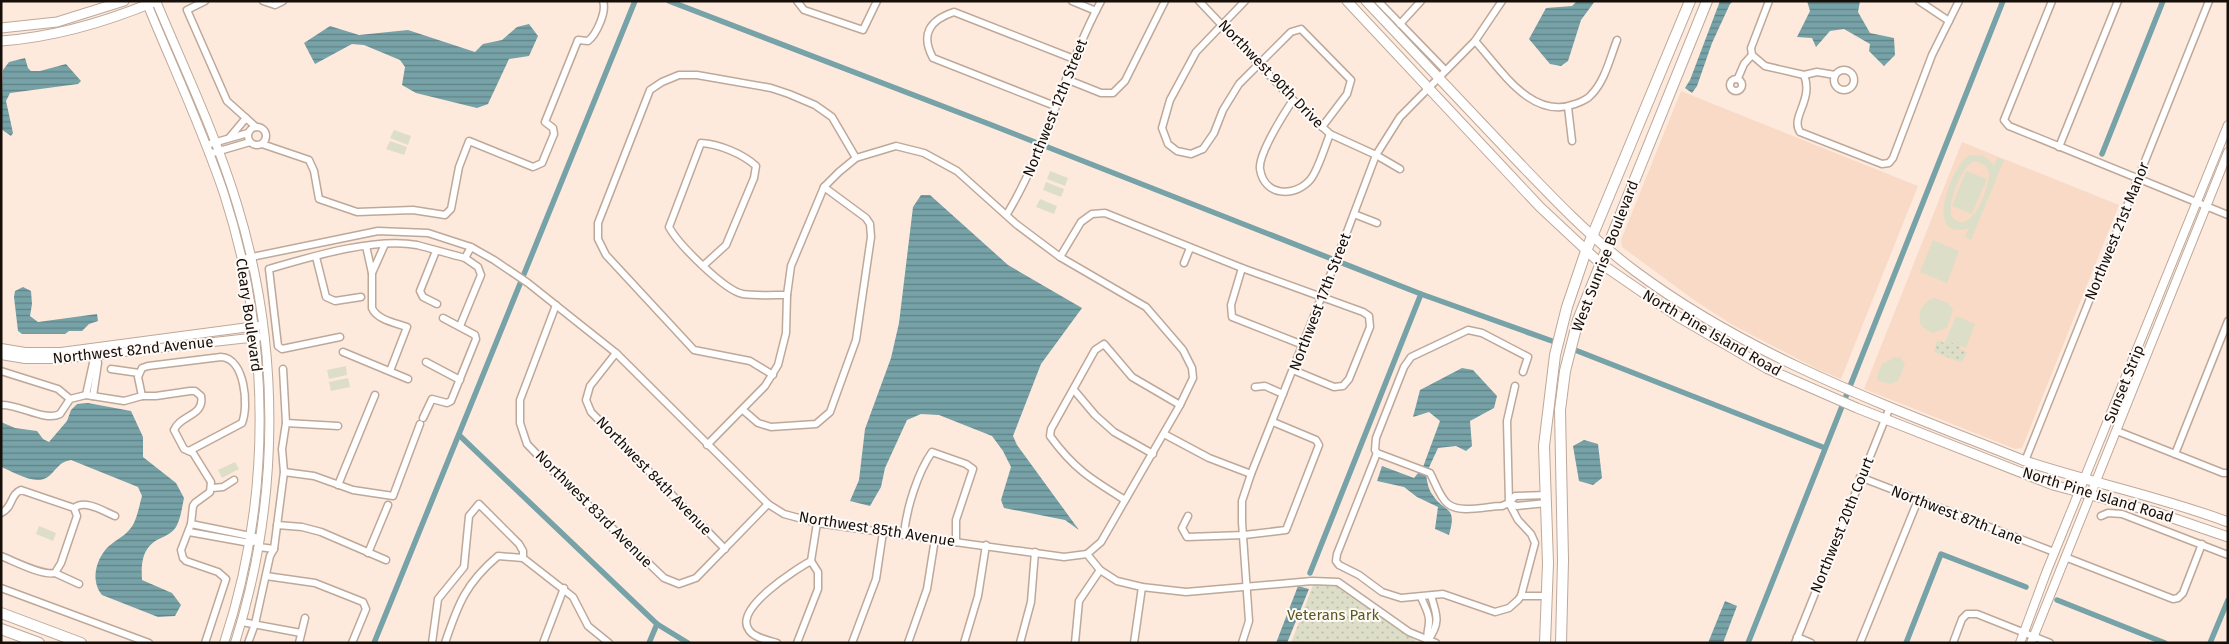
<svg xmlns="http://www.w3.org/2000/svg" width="2229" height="644" viewBox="0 0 2229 644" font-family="'Fira Sans',sans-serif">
	<defs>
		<pattern id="grass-dots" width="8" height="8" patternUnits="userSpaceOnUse" patternTransform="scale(1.25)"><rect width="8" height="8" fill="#dddec7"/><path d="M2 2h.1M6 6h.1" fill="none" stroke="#bdbdaa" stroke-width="1.8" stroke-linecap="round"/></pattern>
		<pattern id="water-rules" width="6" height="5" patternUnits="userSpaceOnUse" patternTransform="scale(1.25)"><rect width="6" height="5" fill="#76a2a8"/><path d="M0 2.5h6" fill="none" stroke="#608287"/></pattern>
	</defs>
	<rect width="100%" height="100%" fill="#fdeadd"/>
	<g fill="#f9dac6">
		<polygon points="1681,91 1918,186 1841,379 1817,369 1731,324 1694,300 1622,247 1621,240"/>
		<polygon points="1962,142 2119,205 2022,448 2015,449 1864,389"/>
	</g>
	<g fill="url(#grass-dots)">
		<polygon points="1937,340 1944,343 1946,340 1960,346 1960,349 1967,352 1963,361 1960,362 1934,352"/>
		<polygon points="1337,584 1415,640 1416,643 1291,643 1313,585"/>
	</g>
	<g fill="#dddec7" fill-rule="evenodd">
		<polygon points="394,130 411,136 408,145 390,138"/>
		<polygon points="390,141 407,147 404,155 386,149"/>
		<path d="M1970,155l14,1 10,9 3,-7 7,2 -33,80 -6,-3 4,-9c-48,15 -16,-66 1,-73zM1975,161l11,5c2,3 4,7 3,11 -2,14 -18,61 -37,40 -6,-12 10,-52 23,-56z"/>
		<polygon points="1050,171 1068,178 1065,186 1047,179"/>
		<polygon points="1966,171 1987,179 1972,214 1952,206"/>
		<polygon points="1046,182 1064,189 1061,197 1043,190"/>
		<polygon points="1040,199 1057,206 1054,214 1036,207"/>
		<polygon points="1933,240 1959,251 1947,283 1920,272"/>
		<path d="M1934,298l14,5 5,7 -6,18 -15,5 -11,-7c-4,-13 0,-23 13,-28z"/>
		<polygon points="1956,316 1975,324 1966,348 1946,340"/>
		<polygon points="1895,357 1901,358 1905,364 1898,381 1891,384 1878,381 1877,376 1882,364"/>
		<polygon points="346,366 347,375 329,379 327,370"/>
		<polygon points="348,378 350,387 331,391 329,382"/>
		<polygon points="235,462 239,469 222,478 218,470"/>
		<polygon points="39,526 56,533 53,541 36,534"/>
	</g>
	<g fill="url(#water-rules)">
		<polygon points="1577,1 1595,1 1581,20 1568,61 1561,66 1550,64 1529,39 1546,8 1572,6"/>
		<polygon points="1720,1 1733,1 1730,4 1712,43 1697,86 1692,93 1685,88 1690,80"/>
		<polygon points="1807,1 1860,1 1858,12 1870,33 1894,38 1895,55 1884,66 1869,51 1870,44 1844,29 1830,31 1816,47 1812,38 1797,37 1810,11"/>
		<polygon points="529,24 538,36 529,56 509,59 488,104 477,108 416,93 402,85 405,67 400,60 364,45 352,44 315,64 304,43 330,26 359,35 408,30 475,52 483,44 502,40 517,27"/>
		<polygon points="25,58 28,68 31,71 40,71 66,64 81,81 78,84 10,93 6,101 13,133 11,136 1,129 3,70 9,62"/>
		<polygon points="921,195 930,195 1008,265 1082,308 1041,364 1013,436 1017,445 1079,530 1065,520 1004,508 1001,500 1011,467 1003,451 992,436 939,415 921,414 907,420 885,468 881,487 870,506 850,501 859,480 865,429 891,358 899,323 913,207"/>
		<polygon points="23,287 31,291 32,304 30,316 38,322 97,314 98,321 89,324 82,331 69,331 65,334 22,334 18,331 14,297 15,291"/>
		<path d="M1462,368l11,2 24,26 -3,12 -24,13 2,25 -6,5 -10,-5 -18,2 -12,26c1,6 2,15 6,20 12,20 26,10 17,41l-14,-6 3,-22 -21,-10 -13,-10 -27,-6 5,-15 32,12 9,-11 17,-46 -11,-9 -16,5 7,-27z"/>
		<path d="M88,403l43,8 12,26v20l33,26 8,15c-2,9 -3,19 -7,27 -3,7 -11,11 -18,14 -17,8 -18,25 -17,41l30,13 9,12 -6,11 -17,1 -56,-22c-11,-13 -7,-33 4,-46 7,-8 18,-12 24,-20 7,-8 9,-23 12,-33l-4,-9 -67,-27c-12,2 -14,9 -22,16 -12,11 -35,-4 -48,-9v-45l14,6 22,3 6,8 6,3 18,-21 4,-11 6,-6z"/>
		<polygon points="1584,440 1598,444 1602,478 1593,485 1579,481 1573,446"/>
		<polygon points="1298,586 1309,589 1287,643 1276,643"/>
		<polygon points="1725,601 1737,606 1723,643 1708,643"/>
	</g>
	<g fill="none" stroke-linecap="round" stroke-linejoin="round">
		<g stroke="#76a2a8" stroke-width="5.5">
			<polyline points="669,1 989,124 1421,294 1552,341"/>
			<polyline points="2102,154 2163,1"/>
			<polyline points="1575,350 1825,448"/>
			<polyline points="459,435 657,624 688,643"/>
			<polyline points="1310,573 1421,294"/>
			<polyline points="2057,600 2165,643"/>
			<polyline points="374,643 635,1"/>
			<polyline points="649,643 657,624"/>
			<polyline points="1748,643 2003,1"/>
			<polyline points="1906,643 1941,554 2026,587"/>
			<polyline points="2210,643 2228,600"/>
		</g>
		<defs>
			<g id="minor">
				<polyline points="205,1 187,10 227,101 256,127"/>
				<polyline points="263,1 275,5 283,1"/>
				<polyline points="797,1 804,10 863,30 877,1"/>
				<polyline points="1072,1 1096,11"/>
				<polyline points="1199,1 1293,100 1330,134 1376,155 1400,169"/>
				<polyline points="1245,1 1196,52 1170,100 1162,128 1168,144 1177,151 1191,154 1203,149 1214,133 1223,110 1239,84 1291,32 1301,29 1351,80 1347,94 1322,127"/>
				<polyline points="1378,1 1445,70"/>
				<polyline points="1919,1 1949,21"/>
				<polyline points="2052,1 2004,120 2009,126 2228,215"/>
				<polyline points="1400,24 1421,1"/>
				<path d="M1475,41c25,27 56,80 100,63 6,-2 12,-4 16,-9 14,-14 19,-37 26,-55"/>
				<polyline points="1752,55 1765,66 1804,75 1817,72 1835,75"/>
				<circle cx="1844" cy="80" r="10"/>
				<path d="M1804,75c10,25 -14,42 -4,57l82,32 7,-1 4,-5 39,-103 27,-54"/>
				<polyline points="1738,78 1744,64 1752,55 1751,48 1769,1"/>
				<circle cx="1736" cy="85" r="6"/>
				<polyline points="1066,79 1101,93 1113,93 1125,81 1165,1"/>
				<path d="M1293,100c-8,12 -35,54 -33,69 4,27 34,29 50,11 8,-9 15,-34 20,-46"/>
				<path d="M1055,106l-122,-48c-13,-24 -3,-38 21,-46l120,47"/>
				<polyline points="1568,107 1572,141"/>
				<circle cx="257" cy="136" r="9"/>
				<polyline points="230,137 246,118"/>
				<path d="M262,144l47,16 5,11 5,28 38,13 56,-2 32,5 6,-6 8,-42 10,-26 64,26 9,-4 12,-29 -1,-6 -8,-6 33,-82 10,1c8,-6 19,-29 15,-40"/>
				<polyline points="206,145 248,133"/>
				<polyline points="2059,147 2118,1"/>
				<polyline points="209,154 250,142"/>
				<path d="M1007,214c40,-66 57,-144 94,-213"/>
				<polyline points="1354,214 1377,223"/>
				<path d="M366,246l6,27v35c5,12 24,15 35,19l-17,44"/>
				<polyline points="436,251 420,291 423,297 437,304"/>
				<polyline points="316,257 326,297 335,301 361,297"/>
				<polyline points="1060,257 1081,222 1092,214 1105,213 1242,268 1363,312 1369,316 1370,327 1349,379 1343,386 1334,387 1293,370"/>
				<polyline points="242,259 378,231 428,233 471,247 494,260 528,283 616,353 768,504 784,514 817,523 1064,557 1087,554"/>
				<polyline points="1184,263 1190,248"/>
				<path d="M704,265l22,-20 28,-67 2,-12c-13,-12 -37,-22 -55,-23l-32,84c9,17 56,64 74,67 14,2 30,1 44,1"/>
				<polyline points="1242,268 1231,305 1232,317 1303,345"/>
				<polyline points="372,273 385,244"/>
				<polyline points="556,305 520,400 520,423 527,444 555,473 664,578 679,584 696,578 768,504"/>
				<polyline points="460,326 481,275 478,267 465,258 471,247"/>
				<path d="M340,337l-58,12 -4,-3 -9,-77c41,-12 106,-32 148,-24 16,4 32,9 48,13"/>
				<polyline points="343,352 408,379"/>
				<polyline points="616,353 590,386 586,400 591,412 725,549"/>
				<polyline points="426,362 460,380"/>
				<polyline points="111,369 139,373"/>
				<polyline points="1,371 58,389 70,399"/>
				<path d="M1523,372l5,-15 -46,-24 -14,-3 -57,27 -7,10 -28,71 -1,12 2,3 53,20c5,9 10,25 18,31 13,10 39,2 54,2l7,-3 6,-7 31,-1"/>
				<polyline points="773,375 750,361 694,350 606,255 598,239 598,223 650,90 662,82 679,75 697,75 771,88 789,94 815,105 832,117 856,158"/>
				<polyline points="1255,387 1265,386 1283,394"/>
				<polyline points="1074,390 1095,415 1114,432 1153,454"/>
				<polyline points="86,395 95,354"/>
				<polyline points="93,396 98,363 95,351"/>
				<path d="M142,396l-4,-19 4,-9 6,-2 73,-9c24,1 28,49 21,66l-53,28"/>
				<path d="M1,405c18,-1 44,17 59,9l10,-15 16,-4 38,6 18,-5h14l34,-5h5l6,5c4,20 -21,19 -27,34l10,19 9,4 18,29 -1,10 -15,11 -2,3 -2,18 -10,26 2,8 3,3 32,11 8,7 -21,64"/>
				<polyline points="743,410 758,423 771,427 816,424 830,412 856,340 871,237 870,224 866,218 824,187"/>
				<polyline points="423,418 432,399 447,403 451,401 476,339 475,335 443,318"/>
				<polyline points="286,423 338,426"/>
				<polyline points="2117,431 2223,473 2228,473"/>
				<polyline points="1164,434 1209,458 1251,474"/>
				<polyline points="707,445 765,386 778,365 786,333 787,295 791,266 824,187 839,172 856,158 896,146 924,153 957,171 1016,224 1060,257 1146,307 1183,350 1192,368 1193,378 1180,405 1101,542 1087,554"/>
				<polyline points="1377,453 1337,554 1336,561 1339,565 1359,575 1382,592 1401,598 1443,594 1495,612 1509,608 1518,600 1521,596 1535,543 1531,534 1518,520 1509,503 1507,421 1515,386"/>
				<polyline points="2175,454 2228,321"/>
				<polyline points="2025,461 2209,1"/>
				<polyline points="284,472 314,476 353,490 393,496 420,424"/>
				<polyline points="1860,477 2054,552"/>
				<polyline points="338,485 375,395"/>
				<polyline points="212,488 223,487 234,480"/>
				<path d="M1125,500c-34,-21 -51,-31 -75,-64l1,-7 44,-79 9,-6 28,33 48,28"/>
				<polyline points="1509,503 1517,506 1547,503"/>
				<path d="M74,508c11,-9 29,3 41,8"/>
				<path d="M1,513c12,-5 9,-19 20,-23l53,18 3,8 -16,47 -6,10c-13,3 -41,-12 -54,-17"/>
				<polyline points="1188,516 1182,528 1187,537 1244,535 1286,530 1319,445 1316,440 1273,422"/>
				<polyline points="2101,516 2108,513 2122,514 2228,555"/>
				<polyline points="191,524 255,537"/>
				<polyline points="277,525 302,527 321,532 386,560"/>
				<polyline points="189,532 250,543 260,540"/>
				<path d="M904,535c2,-26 14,-63 28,-83l34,12 7,5 -17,51v22"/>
				<polyline points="259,547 274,549"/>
				<polyline points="368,553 388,505"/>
				<polyline points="1087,554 1100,570 1117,581 1142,587 1186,592 1312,581 1338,582 1409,632 1436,643"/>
				<polyline points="2065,557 2173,599 2178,598 2183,593 2202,544"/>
				<polyline points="55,573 79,584"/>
				<polyline points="266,576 315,583 363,602 366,609 352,643"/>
				<polyline points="1,588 149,643"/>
				<polyline points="1521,596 1547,596"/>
				<path d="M1421,597c3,8 9,17 8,25 0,7 -3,11 -1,18"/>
				<polyline points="242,622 301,633"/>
				<polyline points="1797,637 1811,643"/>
				<path d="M1427,642c13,-18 11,-25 4,-46"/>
				<polyline points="248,643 255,624 270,556 274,549 284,472 282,449 286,423 283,369"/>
				<polyline points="299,643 305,618"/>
				<polyline points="432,643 438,599 464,567 469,516 479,504 519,544 523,551 523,558 573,597 588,626 609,643"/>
				<path d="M445,643c13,-39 21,-60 53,-87l25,2"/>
				<polyline points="543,643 564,588"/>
				<path d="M777,643c-9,-3 -23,-5 -28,-13 -16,-21 47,-61 62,-69l6,-38"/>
				<polyline points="797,643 818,589 818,572 811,561"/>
				<polyline points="852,643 876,579 883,532"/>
				<polyline points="908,643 927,589 935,539"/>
				<polyline points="964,643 978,596 986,545"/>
				<polyline points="1020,643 1031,602 1035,552"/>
				<polyline points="1075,643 1079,601 1100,570"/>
				<polyline points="1134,643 1142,587"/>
				<polyline points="1242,643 1249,621 1242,522 1242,501 1251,474 1339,253 1376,155 1400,117 1475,41 1502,1"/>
				<polyline points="1795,643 1890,407"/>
				<polyline points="1860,643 1918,500"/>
				<polyline points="1953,643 1962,619 1967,614 1977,614 2050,643"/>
			</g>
			<g id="tertiary">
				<path d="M146,1c26,64 56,127 78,193 47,145 48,304 0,449"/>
				<path d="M156,1c28,67 60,134 81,203 44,143 43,297 -2,439"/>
				<polyline points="1,348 25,352 61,352 257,326"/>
				<polyline points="1,355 25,359 61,359 258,337"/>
				<polyline points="2020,643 2046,573 2228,125"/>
				<polyline points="2031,643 2228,152"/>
			</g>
			<g id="secondary">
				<polyline points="1347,1 1540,207 1600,263 1677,316 1768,369 1857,408 2053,485 2155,512 2228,537"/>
				<path d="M1366,1c47,49 94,99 141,149 40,42 81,86 128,121 118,88 255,136 390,190 67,22 137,36 203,61"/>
				<polyline points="1,28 57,22 124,1"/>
				<path d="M1,41c54,-4 105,-19 155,-40"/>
			</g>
			<g id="primary">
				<polyline points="1,613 81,643"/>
				<polyline points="1,629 39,643"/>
			</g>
			<g id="trunk">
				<polyline points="1545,643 1548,563 1544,446 1555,355 1567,307 1586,251 1690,1"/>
				<polyline points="1561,643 1563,560 1560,410 1565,371 1578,320 1707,1"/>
			</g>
		</defs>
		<use href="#minor" stroke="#bea899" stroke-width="9"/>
		<use href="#tertiary" stroke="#bea899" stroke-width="10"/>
		<use href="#secondary" stroke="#bea899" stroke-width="11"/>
		<use href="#primary" stroke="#bea899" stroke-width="12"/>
		<use href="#trunk" stroke="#bea899" stroke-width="12"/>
		<use href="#minor" stroke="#fff" stroke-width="6"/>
		<use href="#tertiary" stroke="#fff" stroke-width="8"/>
		<use href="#secondary" stroke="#fff" stroke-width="9"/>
		<use href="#primary" stroke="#fff" stroke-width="10"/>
		<use href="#trunk" stroke="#fff" stroke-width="10"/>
	</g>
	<g text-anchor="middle" stroke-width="4" stroke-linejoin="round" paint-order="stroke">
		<g font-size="15" fill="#160f09" stroke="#fffaf7">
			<text transform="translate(1271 74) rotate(46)" y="5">Northwest 90th Drive</text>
			<text transform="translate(1055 108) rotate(-68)" y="5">Northwest 12th Street</text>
			<text transform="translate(2117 231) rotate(-68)" y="5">Northwest 21st Manor</text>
			<text transform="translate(1605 256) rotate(-69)" y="5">West Sunrise Boulevard</text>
			<text transform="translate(1320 302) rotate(-69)" y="5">Northwest 17th Street</text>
			<text transform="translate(249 315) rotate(82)" y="5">Cleary Boulevard</text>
			<text transform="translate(1712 333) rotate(30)" y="5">North Pine Island Road</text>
			<text transform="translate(133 350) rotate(-6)" y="5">Northwest 82nd Avenue</text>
			<text transform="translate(2124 384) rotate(-68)" y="5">Sunset Strip</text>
			<text transform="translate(654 476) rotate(46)" y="5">Northwest 84th Avenue</text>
			<text transform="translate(2098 495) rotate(17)" y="5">North Pine Island Road</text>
			<text transform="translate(594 509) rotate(45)" y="5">Northwest 83rd Avenue</text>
			<text transform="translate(1957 515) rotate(21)" y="5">Northwest 87th Lane</text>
			<text transform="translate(1842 525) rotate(-68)" y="5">Northwest 20th Court</text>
			<text transform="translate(877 529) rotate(9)" y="5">Northwest 85th Avenue</text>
		</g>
		<g font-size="15" fill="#595a21" stroke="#fffaf7">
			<text x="1333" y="620">Veterans Park</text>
		</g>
	</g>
	<rect width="2229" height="644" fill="none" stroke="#160f09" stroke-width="5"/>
</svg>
